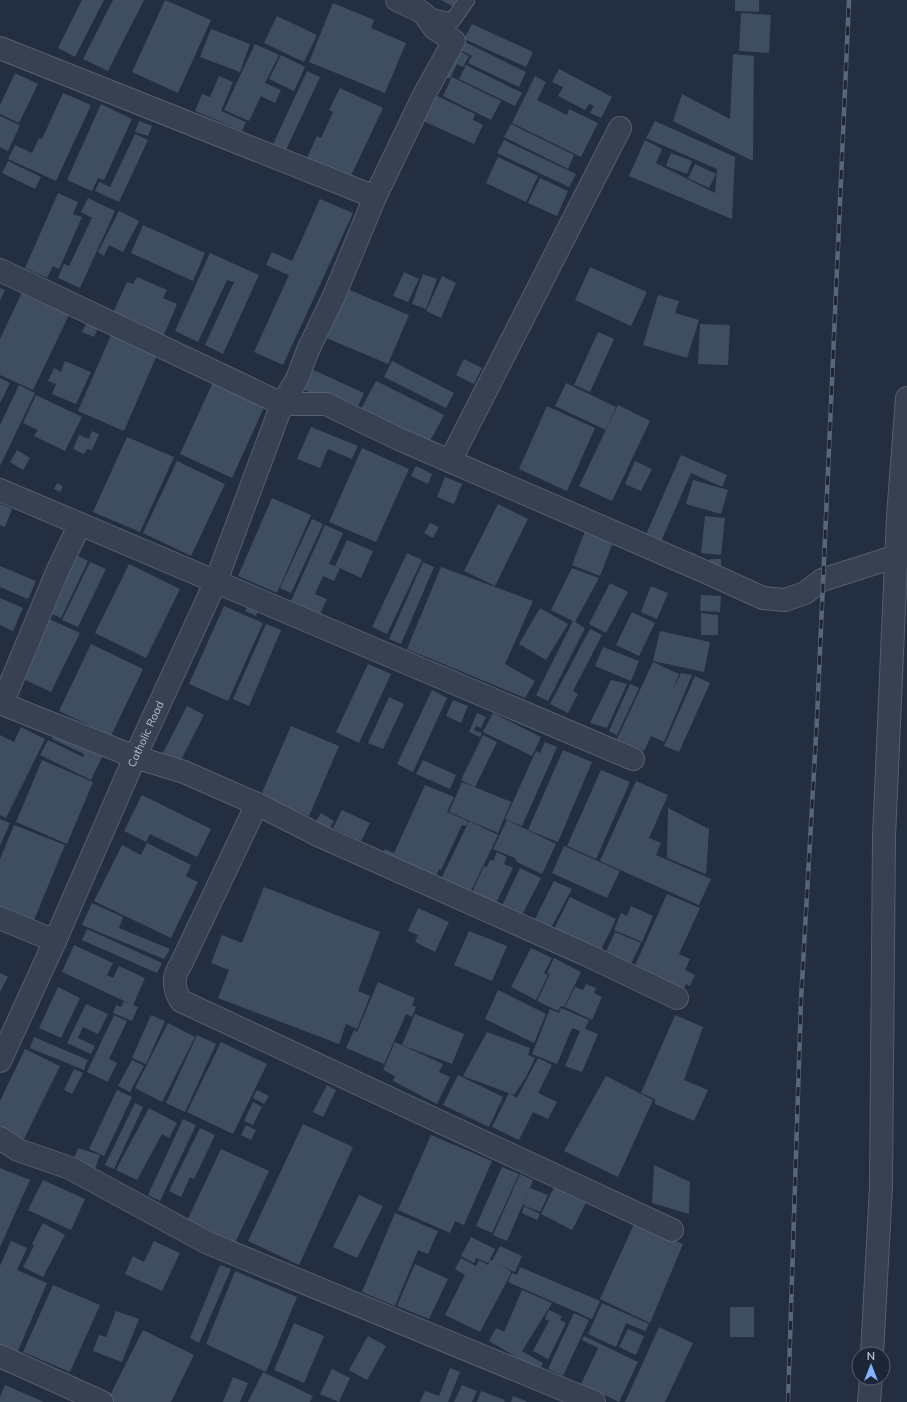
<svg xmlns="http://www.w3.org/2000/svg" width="907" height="1402" viewBox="0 0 907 1402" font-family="Mulish,sans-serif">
	<rect width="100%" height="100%" fill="#232f41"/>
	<g fill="#3f4d61">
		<polygon points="82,0 104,0 75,57 58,48"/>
		<polygon points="113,0 144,0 108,71 83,59"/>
		<polygon points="165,0 211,20 178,93 132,72"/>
		<polygon points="441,0 458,0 454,7"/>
		<polygon points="735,0 759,0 759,12 735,11"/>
		<polygon points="333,3 374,20 371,28 406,43 385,93 309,62"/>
		<polygon points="741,13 771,15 769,53 739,51"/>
		<polygon points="277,16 317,35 304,62 264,43"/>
		<polygon points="472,24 533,52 526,67 464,39"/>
		<polygon points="211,29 250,44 240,72 200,57"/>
		<polygon points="463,41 526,72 519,87 468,63 472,56 459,49"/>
		<polygon points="255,44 279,55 265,83 281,90 275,103 261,96 249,121 224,110"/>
		<polygon points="456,49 469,56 463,67 457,64 450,79 443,75"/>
		<polygon points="733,54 754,56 753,161 673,121 682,94 730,119"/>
		<polygon points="281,55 305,67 294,91 269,79"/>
		<polygon points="466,65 522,93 515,106 459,79"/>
		<polygon points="559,69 612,97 601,118 590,113 594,106 589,104 585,110 558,96 563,87 552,82"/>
		<polygon points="307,71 320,77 286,150 273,144"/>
		<polygon points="15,73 38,84 19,123 0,114 0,105"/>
		<polygon points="219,76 233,82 221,111 246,122 242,131 195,111 202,94 210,97"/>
		<polygon points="535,76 546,82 537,100 567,115 569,109 598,123 581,157 512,123"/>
		<polygon points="452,77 501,101 491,120 443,96"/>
		<polygon points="340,88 383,108 350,178 307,158 317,136 321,138 333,112 329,110"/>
		<polygon points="63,93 91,105 56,181 8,159 15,145 32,153 39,138 42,139"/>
		<polygon points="433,94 475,114 473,120 483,125 474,144 421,120"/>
		<polygon points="101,104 132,119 104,180 98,178 92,191 67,180"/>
		<polygon points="0,116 20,125 8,151 0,147"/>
		<polygon points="139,121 152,126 148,136 135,132"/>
		<polygon points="655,121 735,157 732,219 629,176 645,140 662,149 656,163 715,193 717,169 646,138"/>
		<polygon points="511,124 574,155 568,169 504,137"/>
		<polygon points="135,134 148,140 119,202 95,191 99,182 110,187"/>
		<polygon points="504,140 576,174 569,187 497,153"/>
		<polygon points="671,153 692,161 687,174 666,166"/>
		<polygon points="498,157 538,176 526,202 486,183"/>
		<polygon points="8,161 41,177 35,189 2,173"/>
		<polygon points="695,164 716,174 709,188 688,178"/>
		<polygon points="540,178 568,191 557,216 528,203"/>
		<polygon points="58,193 78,202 73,214 82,217 59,269 53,266 47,278 25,268"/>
		<polygon points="88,198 115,211 80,288 58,278 64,264 69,266 92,218 81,212"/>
		<polygon points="320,199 353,213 283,365 254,352 289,275 266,265 272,252 292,261"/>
		<polygon points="119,211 139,221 123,252 109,245 104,256 98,252"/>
		<polygon points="143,225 205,253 193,281 131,253"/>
		<polygon points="210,253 259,275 223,354 205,345 234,282 227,280 198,342 175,331"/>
		<polygon points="590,267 647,292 631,326 575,300"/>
		<polygon points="404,272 419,279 408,302 393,296"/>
		<polygon points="423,274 437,279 426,309 412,304"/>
		<polygon points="442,276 456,283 441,318 426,311"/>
		<polygon points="137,277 167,290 163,298 177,304 163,337 112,315 127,282 133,284"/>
		<polygon points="0,288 5,290 0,301"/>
		<polygon points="345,288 409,315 388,364 324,337"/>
		<polygon points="22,292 69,315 33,390 0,375 0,339"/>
		<polygon points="658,295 679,301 675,313 699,320 687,358 643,345"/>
		<polygon points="89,318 100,324 94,337 82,332"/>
		<polygon points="700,324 730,325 728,365 698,364"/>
		<polygon points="598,332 614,339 590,392 574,385"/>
		<polygon points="111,335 157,355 124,431 78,411"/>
		<polygon points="464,359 482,368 474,384 456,375"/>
		<polygon points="65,361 91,372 76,404 52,394 56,384 48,381 54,368 61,372"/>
		<polygon points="392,361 454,393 446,408 384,377"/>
		<polygon points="309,368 364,393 355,413 300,388"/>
		<polygon points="0,378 10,383 0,403"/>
		<polygon points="376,381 444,415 429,443 361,409"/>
		<polygon points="213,382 265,405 232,478 180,454"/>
		<polygon points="566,383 616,407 606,430 555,406"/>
		<polygon points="19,385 35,393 0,466 0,425"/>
		<polygon points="36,395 82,417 65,451 34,436 38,430 23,423"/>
		<polygon points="618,405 650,421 612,501 579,486"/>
		<polygon points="547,406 595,428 567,491 519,469"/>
		<polygon points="311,427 358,446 352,459 328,449 320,468 297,459"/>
		<polygon points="92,431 99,434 92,450 87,449 84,454 73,449 79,435 89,439"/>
		<polygon points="127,437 174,457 140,532 93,512"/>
		<polygon points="362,448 409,469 376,542 329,522"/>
		<polygon points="17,450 30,458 23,470 10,462"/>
		<polygon points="681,455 727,475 722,487 691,473 659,546 644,539"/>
		<polygon points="177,461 225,484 191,556 143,533"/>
		<polygon points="635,461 652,469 641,491 625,484"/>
		<polygon points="416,466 432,474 428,484 411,476"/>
		<polygon points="445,477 462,484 454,504 437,497"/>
		<polygon points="693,480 728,490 721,514 686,504"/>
		<polygon points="57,483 63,486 60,492 54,489"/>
		<polygon points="272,498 311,515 277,593 238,576"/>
		<polygon points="0,504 12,509 5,527 0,525"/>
		<polygon points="498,504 528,519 495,586 464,571"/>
		<polygon points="705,516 725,518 721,555 701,553"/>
		<polygon points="312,519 323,524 291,593 280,588"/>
		<polygon points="430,523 439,527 433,538 424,533"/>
		<polygon points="325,525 343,533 329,564 335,566 347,540 373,551 361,578 340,568 334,581 323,576 315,594 327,599 320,614 291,601"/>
		<polygon points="585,531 613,542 600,576 572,565"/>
		<polygon points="72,553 88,561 61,618 45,611"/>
		<polygon points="407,553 422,560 387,634 372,627"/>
		<rect x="710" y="559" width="11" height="13"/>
		<polygon points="90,562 106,569 78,627 62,620"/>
		<polygon points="423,562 434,567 401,644 389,639"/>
		<polygon points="129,564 180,589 146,658 95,633"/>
		<polygon points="0,566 36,581 28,599 0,587"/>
		<polygon points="441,567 533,601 505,664 535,681 525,698 407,649"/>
		<polygon points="572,568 599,578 575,622 585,628 548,701 536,695 573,621 551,610"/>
		<polygon points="610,583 628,592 606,633 589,624"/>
		<polygon points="651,586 668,593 657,619 641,612"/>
		<polygon points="701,595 721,596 720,612 700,611"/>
		<polygon points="0,598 23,608 13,631 0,625"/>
		<polygon points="251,599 261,604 256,616 245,611"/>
		<polygon points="224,606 263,623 228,701 189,684"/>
		<polygon points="540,608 568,624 546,660 519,644"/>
		<polygon points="632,612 655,623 639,656 616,645"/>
		<polygon points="701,613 718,615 718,635 701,635"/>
		<polygon points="47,618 80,633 51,692 19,677"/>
		<polygon points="266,624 281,630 249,706 233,699"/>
		<polygon points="590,629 602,635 573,691 578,694 568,713 550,704"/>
		<polygon points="660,631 710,642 704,672 653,661"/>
		<polygon points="91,644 143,669 111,736 59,711"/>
		<polygon points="603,647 639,661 631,681 595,666"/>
		<polygon points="653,662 679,674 672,692 681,673 692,675 664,742 651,736 644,751 617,739"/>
		<polygon points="368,664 391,674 359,743 336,732"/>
		<polygon points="695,676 710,683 679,752 664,746"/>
		<polygon points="611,680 627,684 607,728 590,723"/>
		<polygon points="630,684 639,688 617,735 609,731"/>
		<polygon points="432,690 447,698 413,772 397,764"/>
		<polygon points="389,697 404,704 383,749 368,743"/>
		<polygon points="453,700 468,706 461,723 446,716"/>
		<polygon points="187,706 204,715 180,762 163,753"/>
		<polygon points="477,713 486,717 481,728 476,726 474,730 482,733 480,737 469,732"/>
		<polygon points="493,713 541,737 532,756 483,732"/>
		<polygon points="291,726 339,746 309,816 261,795"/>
		<polygon points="21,727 45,739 6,818 0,815 0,735 14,742"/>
		<polygon points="59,727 106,749 91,780 40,755 48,740 83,757 84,754 52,739"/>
		<polygon points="483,735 497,742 475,787 461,780"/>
		<polygon points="545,742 557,747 522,826 505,819 536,751 540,753"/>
		<polygon points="563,750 592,762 558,842 528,830"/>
		<polygon points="42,760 93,782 67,844 16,822"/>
		<polygon points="423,760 456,775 450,789 416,774"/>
		<polygon points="601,770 630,782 596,859 567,846"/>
		<polygon points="636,781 668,795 649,838 661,843 656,855 711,879 699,905 600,861"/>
		<polygon points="462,782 511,802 498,833 449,812"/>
		<polygon points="425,785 454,797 427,855 447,812 468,821 466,826 462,825 441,870 439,869 434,880 382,857 385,849 394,853"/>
		<polygon points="142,795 211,829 197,857 150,834 146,842 124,831"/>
		<polygon points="668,808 709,829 706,874 667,858"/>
		<polygon points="342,810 370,823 361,841 333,828"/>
		<polygon points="321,813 334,821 329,829 316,821"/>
		<polygon points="0,819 10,823 0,846"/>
		<polygon points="507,820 556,844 542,874 517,862 515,858 493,849"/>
		<polygon points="469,821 498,835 469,895 440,881"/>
		<polygon points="14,825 65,845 34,920 0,906 0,859"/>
		<polygon points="147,843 191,865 186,876 198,882 171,938 94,901 122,845 141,855"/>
		<polygon points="564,846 620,871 607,898 552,873"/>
		<polygon points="497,852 507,857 504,864 513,868 494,907 470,897 484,866 487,867 490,860 493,861"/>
		<polygon points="520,868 541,878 518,923 498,914"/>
		<polygon points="554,881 572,889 547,935 531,927"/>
		<polygon points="264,887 380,932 358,991 370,996 357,1029 346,1024 339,1044 218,998 229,970 211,963 222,935 242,943"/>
		<polygon points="667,894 700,908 679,954 690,959 685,970 695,975 690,986 686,984 682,994 632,972"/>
		<polygon points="570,897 616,919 598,956 552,933"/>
		<polygon points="92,903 123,917 119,928 170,949 164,959 82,925"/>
		<polygon points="631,906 653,916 642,942 614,930 621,913 627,916"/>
		<polygon points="418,908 449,922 435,952 415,942 418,935 408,931"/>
		<polygon points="87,929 162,963 157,973 82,940"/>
		<polygon points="469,931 507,946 492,981 454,965"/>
		<polygon points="615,932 641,943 629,968 604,956"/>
		<polygon points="74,945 113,963 107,975 113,978 119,966 145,978 133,1005 62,972"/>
		<polygon points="531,948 552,958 544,973 548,975 536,1000 511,987"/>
		<polygon points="554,958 581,972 564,1007 561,1006 558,1011 537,1001 550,974 547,973"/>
		<polygon points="0,973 8,977 0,992"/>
		<polygon points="378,982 415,998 412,1005 416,1007 412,1017 406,1014 384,1064 346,1048 354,1030 357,1032"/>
		<polygon points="586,984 596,988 594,993 602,997 592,1020 565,1007 575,987 583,990"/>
		<polygon points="58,987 80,998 61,1038 39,1028"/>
		<polygon points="498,990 546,1014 534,1043 485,1019"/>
		<polygon points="124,1001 138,1007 132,1021 113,1013 116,1005 121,1007"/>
		<polygon points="86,1004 108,1014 98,1034 83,1027 78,1038 95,1046 91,1054 67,1043"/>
		<polygon points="561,1008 589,1020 585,1029 598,1034 582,1072 565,1066 580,1031 572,1028 557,1064 532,1054 550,1009 559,1013"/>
		<polygon points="415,1014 464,1034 452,1064 402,1045"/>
		<polygon points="114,1015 127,1021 109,1059 117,1063 108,1082 87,1072"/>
		<polygon points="151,1015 165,1021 146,1064 132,1058"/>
		<polygon points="675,1015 703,1027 684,1080 708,1090 694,1121 655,1104 655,1099 641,1093"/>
		<polygon points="168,1023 195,1037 162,1102 135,1088"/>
		<polygon points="487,1032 530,1048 528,1055 535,1058 526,1077 514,1095 463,1076"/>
		<polygon points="197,1035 216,1044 185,1112 166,1103"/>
		<polygon points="34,1037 88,1060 84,1070 30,1048"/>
		<polygon points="221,1042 267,1064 233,1134 187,1112"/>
		<polygon points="395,1042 443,1064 439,1072 450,1077 437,1104 393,1081 395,1076 383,1070"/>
		<polygon points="25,1049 60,1066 24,1139 0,1128 0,1101"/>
		<polygon points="538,1058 552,1065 538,1093 557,1102 548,1119 533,1112 519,1140 492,1127 509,1093 517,1098"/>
		<polygon points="132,1060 144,1066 130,1092 118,1086"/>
		<polygon points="74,1069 83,1073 72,1094 64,1090"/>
		<polygon points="458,1075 503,1097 489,1127 443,1105"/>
		<polygon points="606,1076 653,1100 618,1177 564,1151"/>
		<polygon points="327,1085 336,1090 323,1117 313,1112"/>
		<polygon points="117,1090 132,1097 104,1156 89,1149"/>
		<polygon points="257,1090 269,1096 264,1104 253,1098"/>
		<polygon points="253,1102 262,1107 253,1125 244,1121"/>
		<polygon points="135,1103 143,1107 114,1169 105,1165"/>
		<polygon points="149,1108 177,1123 169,1138 162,1134 137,1180 116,1170"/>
		<polygon points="183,1119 196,1125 160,1201 148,1195"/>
		<polygon points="303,1124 353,1147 299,1265 248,1241"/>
		<polygon points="246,1125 256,1130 251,1140 241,1135"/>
		<polygon points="200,1128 215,1135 194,1179 190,1177 181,1197 169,1191"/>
		<polygon points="431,1135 492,1161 464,1225 455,1221 450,1233 398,1210"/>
		<polygon points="78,1148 100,1155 94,1172 72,1165"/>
		<polygon points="221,1149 269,1171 233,1247 185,1225"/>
		<polygon points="654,1165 690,1182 689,1214 652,1203"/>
		<polygon points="502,1167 519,1174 492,1233 476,1226"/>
		<polygon points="0,1168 30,1180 0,1247"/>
		<polygon points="520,1174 533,1180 530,1188 548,1195 540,1212 523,1205 529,1190 507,1241 493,1235"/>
		<polygon points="43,1180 85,1199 71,1230 28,1210"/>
		<polygon points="556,1183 588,1199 572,1230 541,1214"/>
		<polygon points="359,1195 383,1206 357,1258 333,1247"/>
		<polygon points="524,1206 540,1214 537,1220 522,1213"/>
		<polygon points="395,1213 438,1231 428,1254 418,1250 395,1306 362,1292"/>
		<polygon points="635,1222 683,1244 650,1323 600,1299"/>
		<polygon points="43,1223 65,1235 43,1277 23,1267 34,1246 32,1244"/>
		<polygon points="471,1237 495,1249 488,1263 476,1258 474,1263 461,1256"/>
		<polygon points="11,1241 27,1248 17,1270 47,1283 17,1353 0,1345 0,1266"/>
		<polygon points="154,1241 180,1253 162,1291 125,1274 133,1256 144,1262"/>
		<polygon points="500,1246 522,1256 515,1272 496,1263 511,1271 511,1273 480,1332 445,1315 465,1275 455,1269 461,1258 476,1266 479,1260 488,1265 490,1260 492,1261"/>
		<polygon points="415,1264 448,1279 429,1319 397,1306"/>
		<polygon points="220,1265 231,1269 199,1343 190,1338"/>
		<polygon points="520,1267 600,1301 592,1319 508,1282 512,1273 517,1275"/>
		<polygon points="235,1271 297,1297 266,1372 206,1344"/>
		<polygon points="53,1285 100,1305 70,1372 23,1352"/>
		<polygon points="522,1290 552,1303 522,1351 543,1363 539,1370 489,1341 496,1328 504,1332"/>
		<polygon points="602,1303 649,1324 645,1331 626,1323 616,1347 588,1334"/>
		<rect x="730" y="1307" width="24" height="30"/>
		<polygon points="549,1310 562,1316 560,1320 566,1323 548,1359 533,1351 549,1321 545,1319"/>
		<polygon points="116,1311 139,1319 122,1362 93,1351 99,1335 106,1337"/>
		<polygon points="574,1313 589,1320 563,1376 548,1369"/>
		<polygon points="294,1323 324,1336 304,1383 274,1370"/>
		<polygon points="659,1327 693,1343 665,1402 625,1402"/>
		<polygon points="628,1329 644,1336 636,1355 619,1347"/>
		<polygon points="143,1330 194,1355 171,1402 110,1402 107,1401"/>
		<polygon points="368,1336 386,1346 367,1380 349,1370"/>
		<polygon points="584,1336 638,1362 619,1402 581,1384 598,1348 582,1340"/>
		<polygon points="450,1368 460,1372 448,1402 420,1402 425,1391 439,1396"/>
		<polygon points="332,1369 350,1378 339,1402 320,1394"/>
		<polygon points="263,1372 313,1396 310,1402 248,1402"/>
		<polygon points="233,1377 248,1383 240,1402 223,1402"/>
		<polygon points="5,1385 44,1402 0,1402 0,1397"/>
		<polygon points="462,1385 477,1391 472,1402 454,1402"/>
		<polygon points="481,1391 505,1400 504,1402 477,1402"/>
		<polygon points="513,1396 528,1402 511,1402"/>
	</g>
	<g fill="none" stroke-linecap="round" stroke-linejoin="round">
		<defs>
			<polyline id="lane" points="425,15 452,21 467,0"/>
			<g id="street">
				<polyline points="0,48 375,197"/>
				<polyline points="0,270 282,404 326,404 399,439 708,573 763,598 785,600 805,593 822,580 897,556"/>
				<polyline points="450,461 620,128"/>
				<polyline points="0,490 633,759"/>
				<polyline points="0,703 135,757 184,772 257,804 320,836 587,955 677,998"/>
				<polyline points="2,704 57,572 80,524"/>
				<path d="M257,804l-76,160c-9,13 -8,24 0,37l491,229"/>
				<polyline points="0,918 55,941"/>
				<path id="s1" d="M0,1061l55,-120 80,-184 81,-176 66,-177 15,-25 11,-29 26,-54 41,-99 49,-102 30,-54 -20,-13 -9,-13 -5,-4 -23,-11"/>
				<polyline points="0,1138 18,1150 70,1168 208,1243 594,1402"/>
				<polyline points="872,1354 881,1187 884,837 898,516 907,398"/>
				<polyline points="0,1356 102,1402"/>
				<polyline points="869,1402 871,1378"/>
			</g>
		</defs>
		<use href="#lane" stroke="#555f6e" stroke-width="17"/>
		<use href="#street" stroke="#555f6e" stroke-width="24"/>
		<use href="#lane" stroke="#384151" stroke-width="15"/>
		<use href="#street" stroke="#384151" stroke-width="22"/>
		<defs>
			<polyline id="rail" points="788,1402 801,1000 817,718 849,0"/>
		</defs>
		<use href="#rail" stroke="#596578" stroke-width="4.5"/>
		<use href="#rail" stroke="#1c2636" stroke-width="3" stroke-dasharray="9" stroke-linecap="butt"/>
	</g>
	<g text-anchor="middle" stroke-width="4" stroke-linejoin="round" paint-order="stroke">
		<g font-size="11" fill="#b4bccb" stroke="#1c2636">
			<text dy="4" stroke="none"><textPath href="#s1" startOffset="358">Catholic Road</textPath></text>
		</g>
	</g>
	<g transform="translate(871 1366)"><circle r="19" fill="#1c2636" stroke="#596272"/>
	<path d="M0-3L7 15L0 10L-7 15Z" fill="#85b1ff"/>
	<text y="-6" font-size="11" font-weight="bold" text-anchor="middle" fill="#b4bccb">N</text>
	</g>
</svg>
